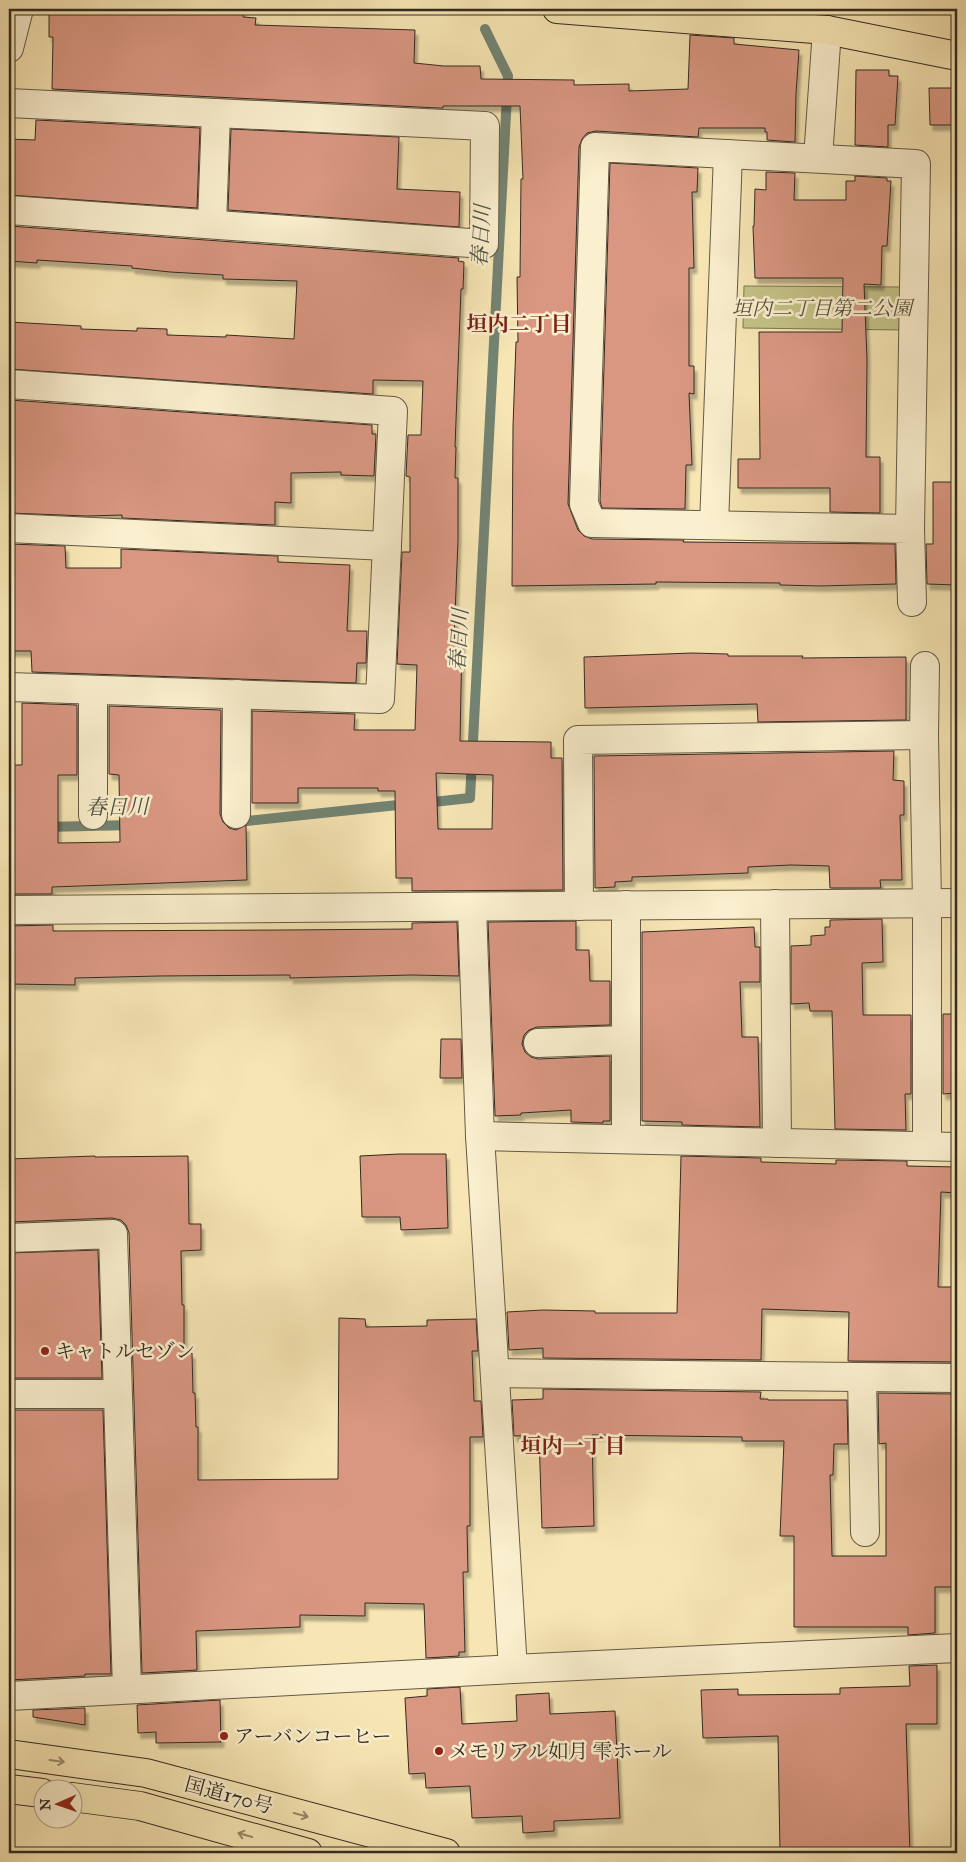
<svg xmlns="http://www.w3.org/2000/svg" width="966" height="1862" viewBox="0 0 966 1862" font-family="'IM FELL Great Primer','Noto Serif JP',serif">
	<defs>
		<filter id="shadow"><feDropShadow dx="3" dy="5.5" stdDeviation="1" flood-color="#0004"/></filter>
	</defs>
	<rect width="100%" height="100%" fill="#f7e6b4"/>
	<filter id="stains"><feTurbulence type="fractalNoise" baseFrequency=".004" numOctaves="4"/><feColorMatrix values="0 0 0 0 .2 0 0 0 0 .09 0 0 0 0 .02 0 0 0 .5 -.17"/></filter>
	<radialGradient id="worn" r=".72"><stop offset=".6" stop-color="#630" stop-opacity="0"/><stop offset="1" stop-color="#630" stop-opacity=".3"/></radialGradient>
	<polygon fill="#c4c388" stroke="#7c7654" points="744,286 901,287 901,330 743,328"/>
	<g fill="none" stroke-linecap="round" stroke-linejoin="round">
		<g stroke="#738473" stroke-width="10">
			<polyline points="424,803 470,798 508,76 485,29"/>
			<polyline points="210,823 237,822 407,804"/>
			<polyline points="45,827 133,825"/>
		</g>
	</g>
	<g fill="#d99782" stroke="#332a21" fill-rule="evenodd" filter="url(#shadow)">
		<polygon points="49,9 243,9 243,17 256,18 255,25 415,30 414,63 444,66 480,66 481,79 574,80 574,85 629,84 629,91 688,89 690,35 734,38 734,44 799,50 796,94 795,142 767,140 767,132 765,132 765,128 699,128 698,137 596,131 587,133 582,139 579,147 568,504 578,530 584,536 592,539 684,540 683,542 895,544 896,584 820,586 780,585 780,583 656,582 656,584 512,586 513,426 516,342 518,342 517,277 520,277 521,179 523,179 520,106 443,106 443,108 439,108 52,89 53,37 49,37"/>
		<polygon points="856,70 889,70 889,76 898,76 895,125 888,125 888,147 855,145"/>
		<polygon points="929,88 957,88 957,125 930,125"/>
		<polygon points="36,120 200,128 197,208 9,195 9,139 35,140"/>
		<polygon points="231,129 399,137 397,189 460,192 459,227 228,210"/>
		<polygon points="610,163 698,168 697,192 692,192 694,268 689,268 689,366 694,366 694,394 689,393 692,465 686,465 685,509 602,508 600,501"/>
		<polygon points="766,172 795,173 794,200 846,200 846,181 855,181 855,176 887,178 887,181 891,181 887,246 882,246 881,285 864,284 867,359 866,457 880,457 880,513 830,512 830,488 738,488 738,459 760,459 759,332 842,332 843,278 755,278 753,226 754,226 755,189 766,190"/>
		<path d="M9,226l450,32 -1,3 6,1 -1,27h-2l-6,158h1l-1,31h3v62l-4,100h8l-2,101 91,1v16h11l1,132 -151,1v-13h-16l-1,-87h-17v-3h-80v15h-46v-92l103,3 -1,16h61l2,-65 -20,-1 5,-112h8v-75l-4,-1 2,-41h13l2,-54 -50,-1v14l-364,-25v-47l72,4v3l56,2v-3l30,1v6l59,2v-2l68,4 3,-58 -74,-2v-4l-53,-3 -38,-4v-2l-95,-6v3l-28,-2zM436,773l57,2 -1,54h-54z"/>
		<polygon points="9,400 372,425 372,434 376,434 374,476 341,475 341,472 291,473 291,503 275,502 275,525 122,518 122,515 87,516 9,513"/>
		<polygon points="933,482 957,482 957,585 927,584 926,544 933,544"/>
		<polygon points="9,544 65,546 66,568 121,568 121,549 278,556 278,562 350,565 347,631 367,631 366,663 357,663 356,683 32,672 31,651 9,651"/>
		<polygon points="692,653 728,654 728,656 803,656 802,658 906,657 906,720 758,722 757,704 585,708 584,657"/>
		<polygon points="22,703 77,705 77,775 58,775 58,843 120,842 119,775 109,774 109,706 221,710 220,814 223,822 229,828 236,830 246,825 247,880 52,887 52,894 9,894 9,765 22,765"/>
		<polygon points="894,751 893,780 904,781 904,815 900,815 902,880 880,880 881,888 830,888 829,866 791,865 748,867 748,873 632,877 632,881 615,882 615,887 595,888 594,756"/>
		<polygon points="882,919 883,962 862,963 863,1015 911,1015 911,1094 905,1094 906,1130 835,1129 832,1011 810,1011 809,1003 791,1004 791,946 811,945 811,936 825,935 825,927 830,927 830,920"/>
		<polygon points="576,921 576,950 589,950 590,981 610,981 610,1025 537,1027 529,1030 524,1035 522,1044 525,1052 531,1057 538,1059 610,1056 610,1121 603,1121 603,1123 571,1122 571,1110 521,1113 521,1115 495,1116 488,922"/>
		<polygon points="457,922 459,976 412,975 290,978 290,975 159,976 75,978 75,985 9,984 9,926 53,925 53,931 282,930 412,929 412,923"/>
		<polygon points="754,927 755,947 760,947 760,982 740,982 742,1037 758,1037 760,1127 682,1125 682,1122 642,1121 642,932"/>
		<polygon points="943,1014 957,1014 957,1093 943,1094"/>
		<polygon points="441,1039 461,1039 462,1078 440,1078"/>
		<polygon points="399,1154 446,1154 448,1228 401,1230 400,1217 362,1217 360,1156"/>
		<polygon points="95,1156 95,1157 188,1156 189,1224 201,1224 201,1250 181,1251 182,1305 184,1305 184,1353 192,1353 193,1393 195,1393 196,1427 198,1427 198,1480 338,1479 339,1318 365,1319 366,1327 427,1326 427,1320 476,1319 478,1351 472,1351 474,1401 481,1401 483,1437 470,1437 470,1526 467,1526 468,1572 463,1572 465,1652 459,1652 459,1656 426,1658 424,1604 365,1603 365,1616 300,1615 300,1627 196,1631 197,1670 142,1673 129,1233 126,1225 121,1220 112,1218 9,1222 9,1159"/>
		<polygon points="681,1156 761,1158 761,1162 836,1164 836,1160 907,1161 907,1166 957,1167 957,1193 941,1192 938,1287 957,1287 957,1362 848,1361 849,1312 762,1309 761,1360 543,1358 543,1348 509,1350 507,1312 543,1310 595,1311 595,1313 677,1313"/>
		<polygon points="98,1250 102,1378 9,1378 9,1253"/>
		<polygon points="543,1389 761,1392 760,1399 768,1399 768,1400 847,1400 848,1444 834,1444 833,1475 830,1475 832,1556 886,1556 886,1443 879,1444 878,1393 957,1394 957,1535 955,1535 955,1587 935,1587 935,1633 908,1635 908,1627 794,1627 794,1536 780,1536 784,1441 742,1441 742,1437 592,1435 594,1526 542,1528 539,1435 514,1436 512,1400 543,1399"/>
		<polygon points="9,1410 103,1410 111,1674 85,1674 85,1676 9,1680"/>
		<polygon points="937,1665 937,1724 906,1724 910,1853 780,1853 778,1736 703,1738 701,1690 738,1689 738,1695 840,1694 840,1688 910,1686 909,1666"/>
		<polygon points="460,1687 462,1724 517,1721 516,1695 549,1693 550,1714 615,1711 620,1818 554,1821 554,1831 523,1833 522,1816 472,1818 470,1786 426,1788 425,1773 409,1774 405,1698 427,1696 427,1689"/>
		<polygon points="220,1700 221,1742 156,1743 156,1732 138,1733 137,1705"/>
		<polygon points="85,1708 85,1725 33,1717 33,1710"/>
	</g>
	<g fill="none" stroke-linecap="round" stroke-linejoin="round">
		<defs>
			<g id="minor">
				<polyline points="9,48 19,9"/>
				<polyline points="9,103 485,126 484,244 9,210"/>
				<polyline points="818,158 827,30"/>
				<polyline points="212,224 216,113"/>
				<polyline points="9,384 393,411 380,699 9,687"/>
				<polyline points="714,525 728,154"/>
				<polyline points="9,528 387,546"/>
				<polyline points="910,529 592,523 584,504 595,147 916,164 910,529 912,602"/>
				<polyline points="924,735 925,666"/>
				<polyline points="236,814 237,694"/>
				<polyline points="93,815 93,690"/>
				<polyline points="775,904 777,1143"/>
				<polyline points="626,905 626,1139"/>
				<polyline points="579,906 578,740 924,735 927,903 927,1146"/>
				<polyline points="472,907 480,1136 513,1669"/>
				<polyline points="9,910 957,903"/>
				<polyline points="538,1043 626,1040"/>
				<polyline points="480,1136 957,1147"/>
				<polyline points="9,1238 113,1234 127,1689"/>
				<polyline points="495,1373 957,1378"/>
				<polyline points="862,1377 865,1532"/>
				<polyline points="9,1394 117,1394"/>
				<polyline points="9,1696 513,1669 957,1648"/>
			</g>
			<g id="highway">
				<polyline points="557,9 827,30 957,56"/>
				<polyline points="9,1754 146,1773 446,1853"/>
				<polyline points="9,1789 42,1793"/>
				<polyline points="72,1797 140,1806 308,1853"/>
			</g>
		</defs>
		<use href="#minor" stroke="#645946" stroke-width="30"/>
		<use href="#highway" stroke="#332a21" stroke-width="30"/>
		<use href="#minor" stroke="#faefce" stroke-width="28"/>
		<use href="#highway" stroke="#f7e6b4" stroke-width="28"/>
	</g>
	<defs><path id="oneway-shaft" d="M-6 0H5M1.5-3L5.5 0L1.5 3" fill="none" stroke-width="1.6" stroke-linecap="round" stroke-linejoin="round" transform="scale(1.25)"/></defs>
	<g stroke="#95886a">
		<use href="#oneway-shaft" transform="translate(57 1761) rotate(8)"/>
		<use href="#oneway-shaft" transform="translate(301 1815) rotate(15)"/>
		<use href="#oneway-shaft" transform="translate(245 1835) rotate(-164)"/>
	</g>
	<g fill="#8f2418" stroke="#faefce" stroke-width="2">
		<circle cx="45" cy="1351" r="5"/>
		<circle cx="224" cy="1736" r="5"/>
		<circle cx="439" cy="1751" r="5"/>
	</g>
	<g text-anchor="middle" stroke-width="5" stroke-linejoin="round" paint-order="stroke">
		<g font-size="20" font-style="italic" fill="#57503b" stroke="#faefce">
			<text x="822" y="315">垣内二丁目第二公園</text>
		</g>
		<g font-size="20" fill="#332a21" stroke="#faefce" text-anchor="start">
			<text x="55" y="1358">キャトルセゾン</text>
			<text x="234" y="1743">アーバンコーヒー</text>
			<text x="449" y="1758">メモリアル如月 雫ホール</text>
		</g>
		<g font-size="20" fill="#332a21" stroke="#faefce">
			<text transform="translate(229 1795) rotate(15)" y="7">国道170号</text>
		</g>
		<g font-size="21" font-style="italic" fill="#4e5043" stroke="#faefce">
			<text transform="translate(481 236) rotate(-87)" y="7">春日川</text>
			<text transform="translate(459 640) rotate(-87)" y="7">春日川</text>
			<text transform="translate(117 807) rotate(-1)" y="7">春日川</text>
		</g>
		<g font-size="21" font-weight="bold" fill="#7a1f14" stroke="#faefce">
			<text x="519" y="331">垣内二丁目</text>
			<text x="573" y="1453">垣内一丁目</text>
		</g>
	</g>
	<rect width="966" height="1862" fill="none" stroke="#f7e6b4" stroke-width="30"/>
	<rect x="10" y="10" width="946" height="1842" fill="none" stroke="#332a21" stroke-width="2.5"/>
	<rect x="15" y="15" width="936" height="1832" fill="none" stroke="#332a21"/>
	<g transform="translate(58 1804) rotate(268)"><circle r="24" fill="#faefce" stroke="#aaa089"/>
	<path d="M0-4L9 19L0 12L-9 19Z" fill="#8f2418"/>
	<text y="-8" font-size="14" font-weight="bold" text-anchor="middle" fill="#332a21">N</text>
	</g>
	<rect width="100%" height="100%" filter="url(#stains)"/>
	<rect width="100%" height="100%" fill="url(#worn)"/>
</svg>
